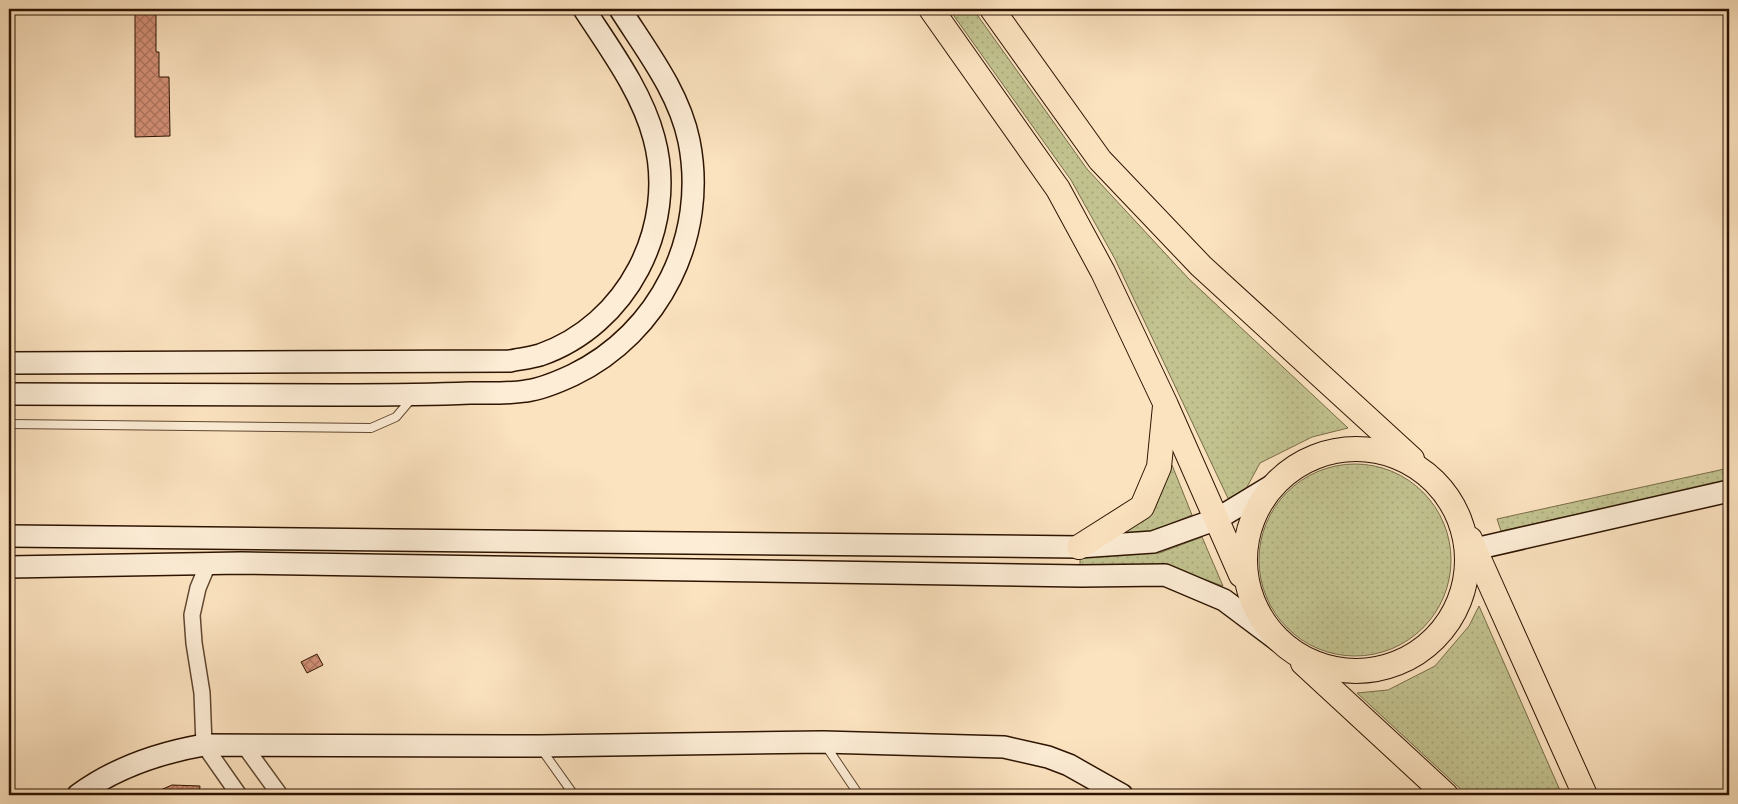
<svg xmlns="http://www.w3.org/2000/svg" width="1738" height="804" viewBox="0 0 1738 804" font-family="'IM FELL French Canon',serif">
	<defs>
		<pattern id="grass-dots" width="8" height="8" patternUnits="userSpaceOnUse" patternTransform="scale(1.25)"><rect width="8" height="8" fill="#c2c390"/><path d="M2 2h.1M6 6h.1" fill="none" stroke="#a7a77a" stroke-width="1.8" stroke-linecap="round"/></pattern>
		<pattern id="building-cross-hatch" width="8" height="8" patternUnits="userSpaceOnUse" patternTransform="scale(1.25)"><rect width="8" height="8" fill="#d49178"/><path d="M0 0l8 8M0 8l8-8" fill="none" stroke="#ac7560"/></pattern>
	</defs>
	<rect width="100%" height="100%" fill="#fce3c0"/>
	<filter id="stains"><feTurbulence type="fractalNoise" baseFrequency=".004" numOctaves="4"/><feColorMatrix values="0 0 0 0 .2 0 0 0 0 .09 0 0 0 0 .02 0 0 0 .5 -.17"/></filter>
	<radialGradient id="worn" r=".72"><stop offset=".6" stop-color="#630" stop-opacity="0"/><stop offset="1" stop-color="#630" stop-opacity=".3"/></radialGradient>
	<g fill="url(#grass-dots)" stroke="#786c48">
		<polygon points="949,9 973,9 1087,169 1188,278 1348,428 1312,437 1260,463 1234,511 1115,259 1071,180"/>
		<circle cx="1355" cy="560" r="96"/>
		<polygon points="1172,465 1192,515 1151,532 1124,533 1151,514"/>
		<polygon points="1729,468 1729,481 1501,531 1497,519"/>
		<polygon points="1202,537 1223,586 1166,566 1080,566 1080,555 1159,553"/>
		<polygon points="1479,606 1562,795 1467,795 1357,693 1388,690 1435,666 1469,626"/>
	</g>
	<g fill="url(#building-cross-hatch)" stroke="#2d1400">
		<polygon points="135,9 156,9 156,52 159,52 159,77 169,77 170,136 135,137"/>
		<polygon points="317,654 323,665 307,673 301,662"/>
		<polygon points="172,785 200,786 199,795 149,795"/>
	</g>
	<g fill="none" stroke-linecap="round" stroke-linejoin="round">
		<defs>
			<g id="lane">
				<polyline points="9,424 371,428 396,417 413,397"/>
				<polyline points="826,746 859,795"/>
				<polyline points="542,750 574,795"/>
			</g>
			<g id="street">
				<polyline points="208,564 198,588 192,615 194,643 202,693 204,745 239,795"/>
				<polyline points="243,744 280,795"/>
			</g>
			<g id="secondary">
				<path d="M9,363l501,-2c9,-2 20,-3 30,-6 87,-30 138,-128 114,-217 -12,-46 -44,-89 -70,-129"/>
				<path d="M9,394c108,0 217,1 326,1 45,0 90,0 135,-2 18,0 38,1 56,-2 16,-2 32,-9 47,-16 87,-42 135,-139 116,-234 -10,-49 -43,-91 -69,-132"/>
				<polyline points="9,536 1079,547 1153,542 1217,519 1273,485"/>
				<polyline points="1475,549 1729,491"/>
				<polyline points="9,567 241,563 1081,576 1165,575 1224,600 1280,642"/>
				<path d="M78,795c38,-28 80,-42 126,-50l336,1 283,-4 181,5 44,10 21,8 53,30"/>
			</g>
			<g id="primary">
				<polyline points="931,9 1058,189 1103,272 1166,405 1241,575"/>
				<polyline points="992,9 1100,160 1201,266 1412,459"/>
				<circle cx="1356" cy="560" r="111"/>
				<polyline points="1470,539 1585,795"/>
				<polyline points="1079,547 1142,507 1159,467 1165,406"/>
				<polyline points="1303,663 1446,795"/>
			</g>
		</defs>
		<use href="#lane" stroke="#614830" stroke-width="10"/>
		<use href="#street" stroke="#614830" stroke-width="18"/>
		<use href="#secondary" stroke="#2d1400" stroke-width="24"/>
		<use href="#primary" stroke="#2d1400" stroke-width="26"/>
		<use href="#lane" stroke="#fdedd6" stroke-width="8"/>
		<use href="#street" stroke="#fdedd6" stroke-width="15"/>
		<use href="#secondary" stroke="#fdedd6" stroke-width="21"/>
		<use href="#primary" stroke="#fce3c0" stroke-width="24"/>
	</g>
	<rect width="1738" height="804" fill="none" stroke="#fce3c0" stroke-width="30"/>
	<rect x="10" y="10" width="1718" height="784" fill="none" stroke="#2d1400" stroke-width="2.5"/>
	<rect x="15" y="15" width="1708" height="774" fill="none" stroke="#2d1400"/>
	<rect width="100%" height="100%" filter="url(#stains)"/>
	<rect width="100%" height="100%" fill="url(#worn)"/>
</svg>
